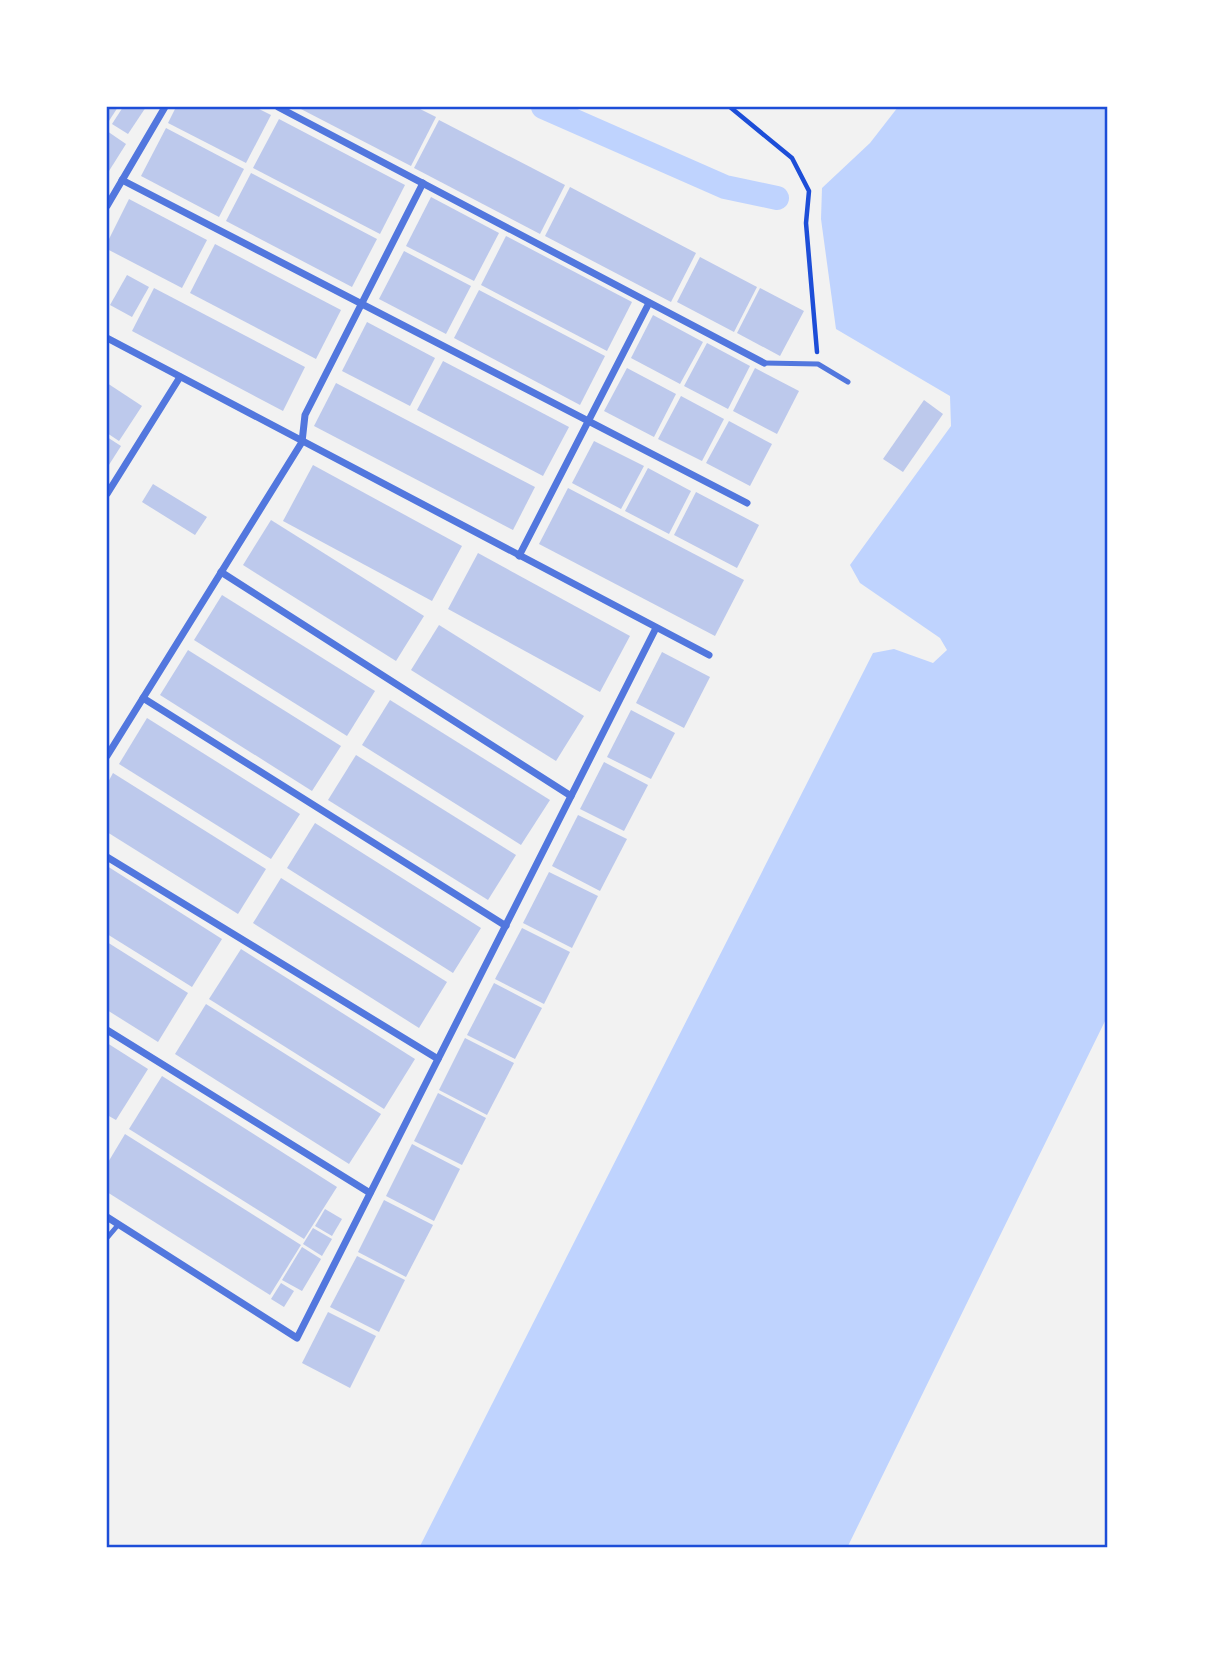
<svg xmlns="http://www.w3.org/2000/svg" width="1214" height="1655" viewBox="0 0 1214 1655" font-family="'Roboto Condensed',sans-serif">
	<rect width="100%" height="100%" fill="#f2f2f2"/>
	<polygon fill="#bfd3fe" points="898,107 1107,107 1107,1017 847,1548 419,1548 873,653 894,649 933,663 947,650 940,638 860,583 850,565 951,426 950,396 836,329 821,219 822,188 870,143"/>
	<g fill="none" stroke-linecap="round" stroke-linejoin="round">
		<polyline stroke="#bfd3fe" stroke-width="24" points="543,107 725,187 777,198"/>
	</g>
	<g fill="#bdc9ec">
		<polygon points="107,107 118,107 107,124"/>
		<polygon points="123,107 146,107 128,134 112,124"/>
		<polygon points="176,107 255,107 271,115 246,163 168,123"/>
		<polygon points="297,107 416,107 436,117 411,166"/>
		<polygon points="279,119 405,185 380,234 253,168"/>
		<polygon points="439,120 565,185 540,234 414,168"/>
		<polygon points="166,128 244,169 219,217 141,176"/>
		<polygon points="107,131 126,144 109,171 107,169"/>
		<polygon points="251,173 377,239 352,287 226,221"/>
		<polygon points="570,187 696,253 671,302 545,236"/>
		<polygon points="431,197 499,233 474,281 406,246"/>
		<polygon points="129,199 207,240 182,288 107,249 107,243"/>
		<polygon points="506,236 632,302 607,351 481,285"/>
		<polygon points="215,244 341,310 316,359 190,293"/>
		<polygon points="404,251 471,286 446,334 379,299"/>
		<polygon points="700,257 757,287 734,332 677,302"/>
		<polygon points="127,275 149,287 132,317 110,305"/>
		<polygon points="154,288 305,367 283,411 132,331"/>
		<polygon points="760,288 804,311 780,356 737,333"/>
		<polygon points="479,290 605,356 580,405 454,338"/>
		<polygon points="653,315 703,342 680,384 631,358"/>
		<polygon points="367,322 435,358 410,406 342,371"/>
		<polygon points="707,343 750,366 728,409 684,386"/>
		<polygon points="443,361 569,427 543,476 417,410"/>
		<polygon points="627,368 676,394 654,437 604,411"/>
		<polygon points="755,368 799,391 777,434 733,411"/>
		<polygon points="107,383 142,406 119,441 107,433"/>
		<polygon points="336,383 535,487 513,530 314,426"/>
		<polygon points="681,396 724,419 702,461 658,439"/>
		<polygon points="924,400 943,414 903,472 883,459"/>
		<polygon points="729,421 772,444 750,486 706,463"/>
		<polygon points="107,437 121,446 107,468"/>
		<polygon points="594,441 644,466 621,509 572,483"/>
		<polygon points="313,465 462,546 432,601 283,521"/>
		<polygon points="648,468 691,491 669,534 625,511"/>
		<polygon points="153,484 207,517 195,535 142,502"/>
		<polygon points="568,488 744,580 715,636 539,544"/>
		<polygon points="696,492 759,525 737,568 674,535"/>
		<polygon points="271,520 424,616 396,661 243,565"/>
		<polygon points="478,553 630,636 600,692 448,609"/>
		<polygon points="222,595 375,691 347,736 194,640"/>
		<polygon points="439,625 584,716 556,761 411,670"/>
		<polygon points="188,650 341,746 312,791 160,695"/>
		<polygon points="662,652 710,677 684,728 636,703"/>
		<polygon points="390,700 550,800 521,845 362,745"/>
		<polygon points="631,710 675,733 651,779 607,757"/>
		<polygon points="147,718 300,814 271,859 119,764"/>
		<polygon points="356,755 516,855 488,900 328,800"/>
		<polygon points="604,762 648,785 624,831 580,809"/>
		<polygon points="113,773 266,869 238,914 107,832 107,784"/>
		<polygon points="578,815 627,839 600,891 552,866"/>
		<polygon points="315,823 481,928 453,973 287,868"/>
		<polygon points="107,866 222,939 192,987 107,934"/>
		<polygon points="549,872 598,896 572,948 523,923"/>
		<polygon points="281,878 447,982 419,1028 253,923"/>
		<polygon points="522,928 570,952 544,1004 495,979"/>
		<polygon points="107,942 188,993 158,1042 107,1010"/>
		<polygon points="241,949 415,1059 384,1109 209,999"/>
		<polygon points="494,983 542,1008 515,1059 467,1035"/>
		<polygon points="206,1004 381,1114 349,1164 175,1054"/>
		<polygon points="465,1038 514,1063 487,1115 439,1090"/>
		<polygon points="107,1043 148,1069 116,1120 107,1115"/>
		<polygon points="162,1076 337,1187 304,1239 129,1129"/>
		<polygon points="438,1093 486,1118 462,1165 414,1141"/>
		<polygon points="125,1134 301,1245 270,1295 107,1192 107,1164"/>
		<polygon points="412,1144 460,1169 434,1221 386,1196"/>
		<polygon points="384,1200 433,1225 406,1277 358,1252"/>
		<polygon points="325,1209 342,1219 332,1236 315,1226"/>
		<polygon points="313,1228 332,1239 322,1256 303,1244"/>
		<polygon points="302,1247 321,1259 302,1291 282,1280"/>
		<polygon points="357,1256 405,1280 379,1332 330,1307"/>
		<polygon points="281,1283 294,1291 284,1307 271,1299"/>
		<polygon points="328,1312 376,1336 350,1388 302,1363"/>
	</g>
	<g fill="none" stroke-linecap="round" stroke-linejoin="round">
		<polyline stroke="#1d4ed8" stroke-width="4.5" points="730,107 792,158 809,191 806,223 817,352"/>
		<g stroke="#5277de" stroke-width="5">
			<polyline points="764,363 818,364 848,382"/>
			<polyline points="107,1238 118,1225"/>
		</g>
		<g stroke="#5277de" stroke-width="7">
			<polyline points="278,107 764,363"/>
			<polyline points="122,180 747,503"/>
			<polyline points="107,206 165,107"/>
			<polyline points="107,338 709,655"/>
			<polyline points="107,494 180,377"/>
			<polyline points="519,556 649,303"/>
			<polyline points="221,572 571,796"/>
			<polyline points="143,698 506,926"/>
			<polyline points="107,756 302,442 305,415 423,183"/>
			<polyline points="107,857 438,1059"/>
			<polyline points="107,1030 370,1193"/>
			<polyline points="107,1217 297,1338 656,628"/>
		</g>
	</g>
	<rect width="1214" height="1655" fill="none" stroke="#ffffff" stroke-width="217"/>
	<rect x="108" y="108" width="998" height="1438" fill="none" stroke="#1d4ed8" stroke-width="2.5"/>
</svg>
